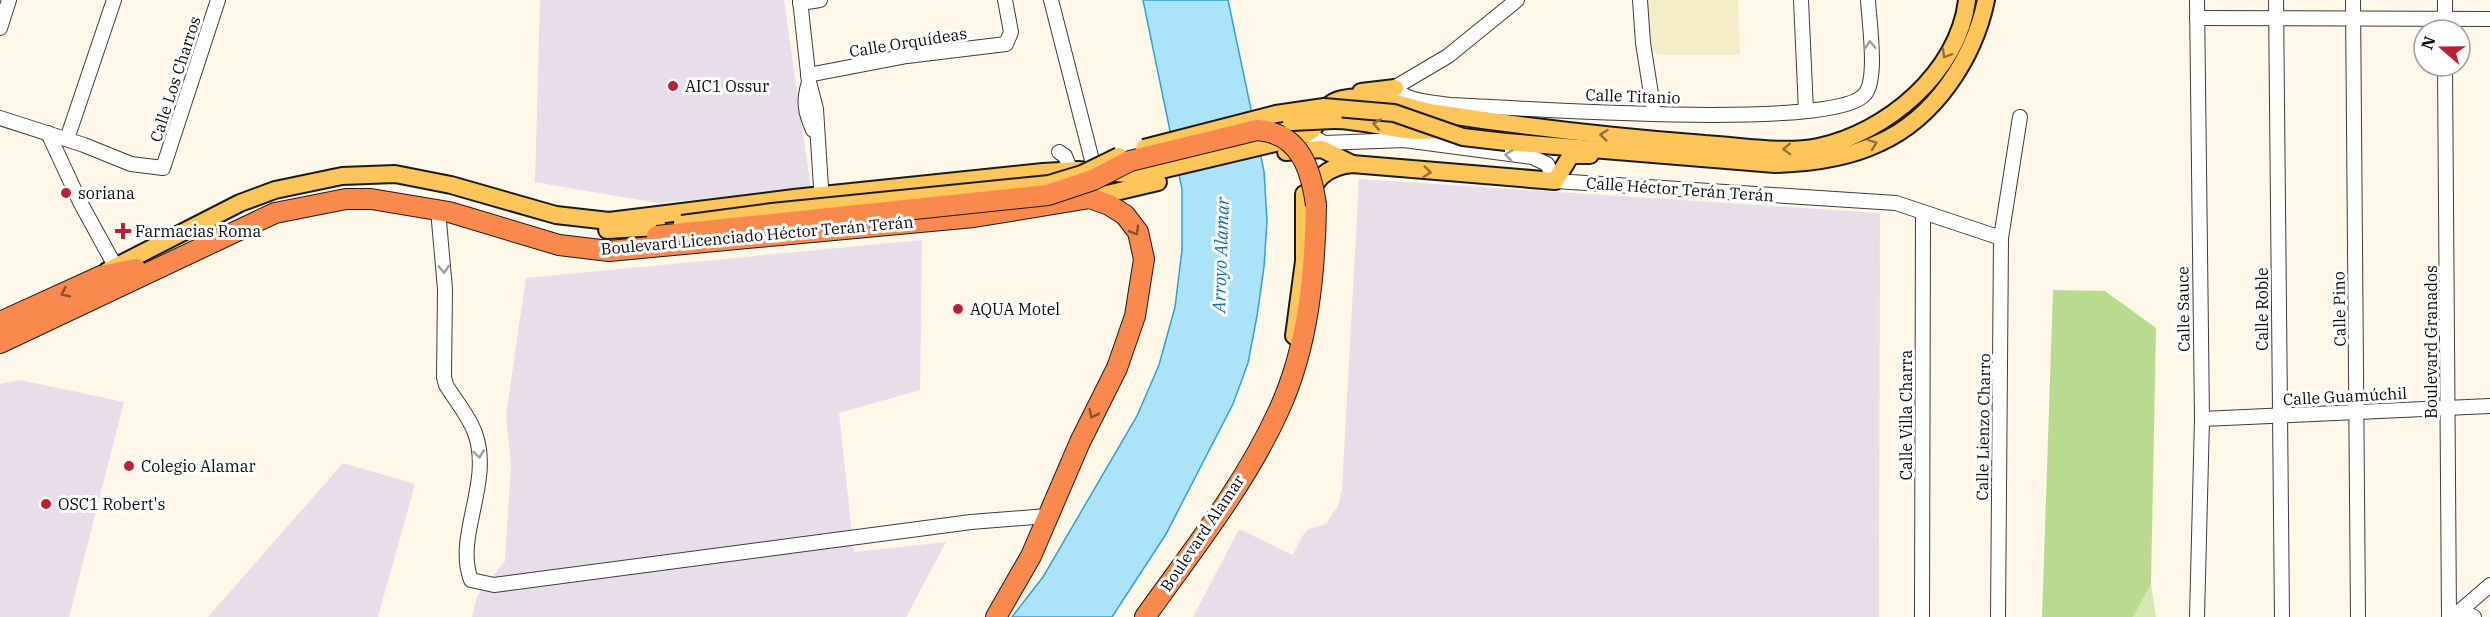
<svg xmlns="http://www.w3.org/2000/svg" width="2490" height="617" viewBox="0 0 2490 617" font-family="'IBM Plex Serif',serif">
	<rect width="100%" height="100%" fill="#fff8e8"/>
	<g fill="#e7deea">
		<polygon points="540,0 784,0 811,189 658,203 535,182"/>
		<polygon points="1359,179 1880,213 1879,617 1193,617 1239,529 1293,555 1303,535 1309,529 1326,524 1338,506 1342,488"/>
		<polygon points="922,240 920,390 839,413 854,552 946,542 906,617 472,617 477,596 505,561 511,465 506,415 526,278"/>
		<polygon points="20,380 124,402 69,617 0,617 0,384"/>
		<polygon points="343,463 415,484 378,617 208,617"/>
	</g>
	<polygon fill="#f5ecc8" points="1646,0 1738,0 1740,55 1659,55 1651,50 1648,38"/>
	<polygon fill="#d4e9b1" points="2151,584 2156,617 2133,617"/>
	<polygon fill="#b9db90" points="2053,290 2105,291 2156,328 2151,584 2133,617 2042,617"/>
	<polygon fill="#abe3f8" stroke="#30a1d1" stroke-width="1.5" points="1143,0 1228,0 1264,171 1267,221 1264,267 1257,316 1248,363 1233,404 1166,534 1112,617 1012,617 1043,577 1137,416 1159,365 1175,307 1182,250 1182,189"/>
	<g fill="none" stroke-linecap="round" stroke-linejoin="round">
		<defs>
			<g id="minor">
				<polyline points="800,0 809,82 816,109 822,203"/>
				<polyline points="1051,0 1095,172"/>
				<polyline points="1640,0 1643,43 1654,113"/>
				<polyline points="1801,0 1806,111"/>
				<polyline points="2197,0 2202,419 2197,617"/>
				<polyline points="2276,0 2282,617"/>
				<polyline points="2353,0 2358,617"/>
				<polyline points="2445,0 2445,30"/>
				<polyline points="800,3 820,0"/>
				<polyline points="2197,18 2490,19"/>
				<polyline points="0,28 9,0"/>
				<polyline points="2445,66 2449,617"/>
				<polyline points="808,75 907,56 1006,44 1011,32 1005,0"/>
				<path d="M809,82c-6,19 -4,30 4,48"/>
				<path d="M1395,88c12,14 37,14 55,17 61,2 386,27 415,-11 13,-15 4,-73 3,-94"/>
				<polyline points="1387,92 1448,56 1517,0"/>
				<polyline points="0,118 84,145 131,164 163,168 218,0"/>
				<polyline points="48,133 80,202 119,273"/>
				<polyline points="1307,133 1324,143 1404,140 1532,157 1547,164 1555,181 1896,203 2001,238"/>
				<polyline points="67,139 114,0"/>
				<polyline points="1059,152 1065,156 1071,171"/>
				<path d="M438,210l7,79 -1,88 2,8c9,15 23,31 29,48 18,50 -21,103 -4,147l23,5 477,-63 76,-6"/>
				<polyline points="2202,419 2490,406"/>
				<polyline points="2460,611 2474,617"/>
				<polyline points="1922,617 1923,213"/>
				<polyline points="1998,617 2001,238 2020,117"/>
				<polyline points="2453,617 2490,585"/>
			</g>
			<g id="major">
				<polyline points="1361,92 1395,88"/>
				<path d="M1334,120c41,0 75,19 114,7"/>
				<path d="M1506,142l269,22c34,-1 73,-6 104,-21 56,-25 95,-85 107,-143"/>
				<polyline points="1286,152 1322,149 1352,164"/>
				<polyline points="1090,198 1158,182"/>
				<path d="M1305,206c9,-26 19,-39 47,-42l203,17 16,-26h19"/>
				<polyline points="607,230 658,227"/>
				<path d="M107,271l133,-68 35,-13 67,-14 53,-2 56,11 105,30 53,6 185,-23 249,-26 35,-2 62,5 156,-37c5,-3 12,-4 16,-8 11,-12 11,-27 30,-31 33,-7 63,9 94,14 89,14 179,24 269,31 37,2 77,10 113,3 68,-14 141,-75 149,-147"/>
				<polyline points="1294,336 1304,261 1304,194"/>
			</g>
			<g id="highway">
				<polyline points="0,322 101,276 136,269"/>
				<polyline points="0,343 275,213 346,199 371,199 449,212 559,245 609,251 974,217 1090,198 1109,205 1125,215 1138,232 1144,259 1135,316 1117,368 1080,442 1031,556 996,617"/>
				<path d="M1145,617c47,-66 100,-132 134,-207 29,-63 36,-136 37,-205"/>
			</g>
		</defs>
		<use href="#minor" stroke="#3d3d3d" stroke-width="16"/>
		<use href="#major" stroke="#1b1b1b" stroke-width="20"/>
		<use href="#highway" stroke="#1b1b1b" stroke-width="22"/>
		<use href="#minor" stroke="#fff" stroke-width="14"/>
		<use href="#major" stroke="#fdc55a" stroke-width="16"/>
		<use href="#highway" stroke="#f9894c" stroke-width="20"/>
		<defs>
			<g id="major-bridge">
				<polyline points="1291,122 1334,120"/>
				<polyline points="1144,148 1276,114 1324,107 1394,113 1463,137 1506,142"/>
				<polyline points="682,224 772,212 1049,184 1082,174 1119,156"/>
			</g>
			<path id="highway-bridge" d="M657,236l391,-41 45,-15 37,-19 127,-31c43,3 54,39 59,75"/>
		</defs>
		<use href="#major-bridge" stroke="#1b1b1b" stroke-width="20" stroke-linecap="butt"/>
		<use href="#highway-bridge" stroke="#1b1b1b" stroke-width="22" stroke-linecap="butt"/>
		<use href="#major-bridge" stroke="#fdc55a" stroke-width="16"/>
		<use href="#highway-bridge" stroke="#f9894c" stroke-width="20"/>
	</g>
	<defs><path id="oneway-chevron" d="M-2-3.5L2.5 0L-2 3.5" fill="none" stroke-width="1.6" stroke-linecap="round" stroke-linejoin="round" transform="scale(1.5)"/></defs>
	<g stroke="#9d9d9d">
		<use href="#oneway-chevron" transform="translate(1870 45) rotate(-93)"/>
		<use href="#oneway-chevron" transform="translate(1509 155) rotate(-173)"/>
		<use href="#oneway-chevron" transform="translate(444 269) rotate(86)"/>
		<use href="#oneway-chevron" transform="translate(479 454) rotate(82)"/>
	</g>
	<g stroke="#907136">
		<use href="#oneway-chevron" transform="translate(1946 54) rotate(120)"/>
		<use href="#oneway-chevron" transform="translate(1377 124) rotate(-170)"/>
		<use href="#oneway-chevron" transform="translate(1604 135) rotate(-174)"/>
		<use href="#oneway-chevron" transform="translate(1873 144) rotate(-20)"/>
		<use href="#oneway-chevron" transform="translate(1787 149) rotate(178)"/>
		<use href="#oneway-chevron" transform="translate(1427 172) rotate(6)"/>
	</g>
	<g stroke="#8d502e">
		<use href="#oneway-chevron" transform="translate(1135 231) rotate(60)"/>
		<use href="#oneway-chevron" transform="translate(65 293) rotate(154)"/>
		<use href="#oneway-chevron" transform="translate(1093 414) rotate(116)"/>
	</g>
	<g fill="#bd1f37" stroke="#fff" stroke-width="2">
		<circle cx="673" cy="86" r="6"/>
		<circle cx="66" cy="193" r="6"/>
		<path d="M120 222h6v6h6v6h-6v6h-6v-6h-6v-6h6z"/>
		<circle cx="958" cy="309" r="6"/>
		<circle cx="129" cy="466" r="6"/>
		<circle cx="46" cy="504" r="6"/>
	</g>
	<g text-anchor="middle" stroke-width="6" stroke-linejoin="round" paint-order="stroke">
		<g font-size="16" fill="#0a0a0a" stroke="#fff">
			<text transform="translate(908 42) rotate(-9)" y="6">Calle Orquídeas</text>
			<text transform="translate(175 79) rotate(-72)" y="6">Calle Los Charros</text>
			<text transform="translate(1633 96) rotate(2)" y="6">Calle Titanio</text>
			<text transform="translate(1680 189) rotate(4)" y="6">Calle Héctor Terán Terán</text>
			<text transform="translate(757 235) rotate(-5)" y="6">Boulevard Licenciado Héctor Terán Terán</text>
			<text transform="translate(2183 309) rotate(-91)" y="6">Calle Sauce</text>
			<text transform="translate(2262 309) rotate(-90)" y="6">Calle Roble</text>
			<text transform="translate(2339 309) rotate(-91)" y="6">Calle Pino</text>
			<text transform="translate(2431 342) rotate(-90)" y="6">Boulevard Granados</text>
			<text transform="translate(2345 396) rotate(-3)" y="6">Calle Guamúchil</text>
			<text transform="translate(1906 415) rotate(-90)" y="6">Calle Villa Charra</text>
			<text transform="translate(1983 427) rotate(-89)" y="6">Calle Lienzo Charro</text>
			<text transform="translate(1202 533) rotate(-56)" y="6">Boulevard Alamar</text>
		</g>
		<g font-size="16" fill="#0a0a0a" stroke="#fff" text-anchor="start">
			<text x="685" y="92">AIC1 Ossur</text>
			<text x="78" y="199">soriana</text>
			<text x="135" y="237">Farmacias Roma</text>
			<text x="970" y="315">AQUA Motel</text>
			<text x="141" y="472">Colegio Alamar</text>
			<text x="58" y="510">OSC1 Robert's</text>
		</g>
		<g font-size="18" font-style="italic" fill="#116f9e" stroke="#fff">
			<text transform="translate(1221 255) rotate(-88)" y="6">Arroyo Alamar</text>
		</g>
	</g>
	<g transform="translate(2442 48) rotate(290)"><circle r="28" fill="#ffffff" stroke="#9d9d9d" stroke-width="1.5"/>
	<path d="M0-4.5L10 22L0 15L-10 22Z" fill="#bd1f37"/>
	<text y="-9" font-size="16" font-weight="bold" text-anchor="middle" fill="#0a0a0a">N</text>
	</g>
</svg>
